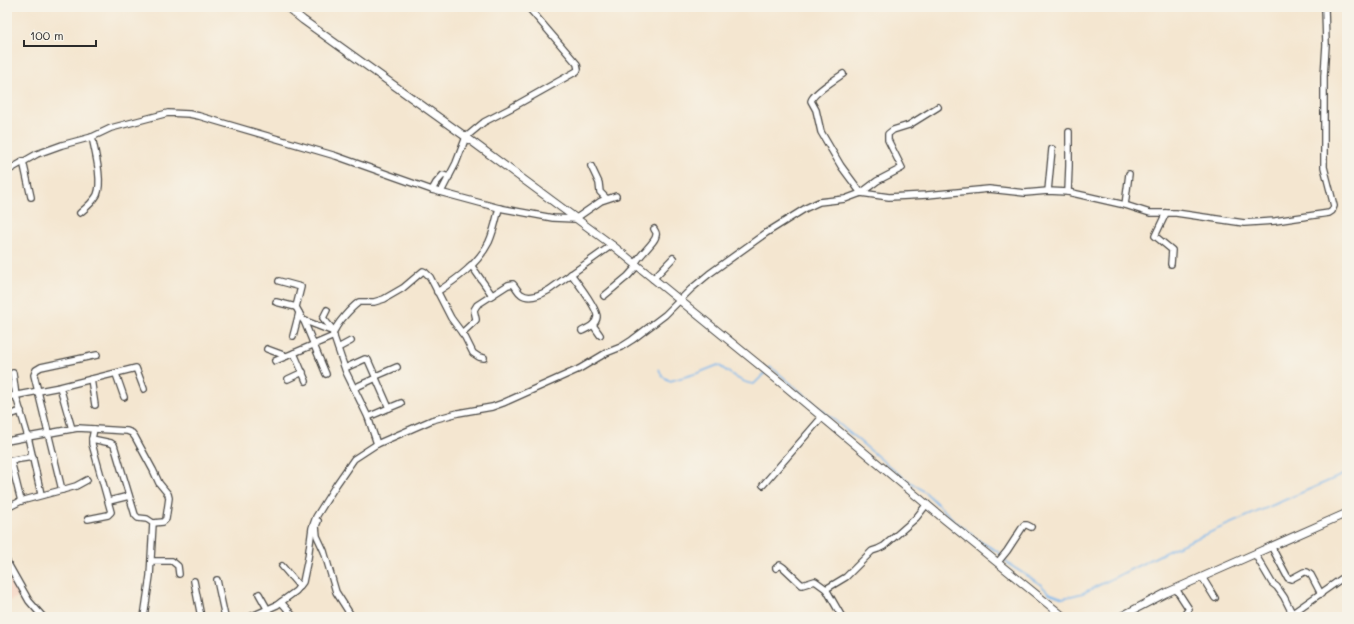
<svg xmlns="http://www.w3.org/2000/svg" width="1354" height="624" viewBox="0 0 1354 624" font-family="Mali,sans-serif">
	<rect width="100%" height="100%" fill="#f7f3e8"/>
	<filter id="ink" filterUnits="userSpaceOnUse"><feTurbulence type="fractalNoise" baseFrequency=".025" numOctaves="2"/><feDisplacementMap in="SourceGraphic" scale="8" xChannelSelector="R" yChannelSelector="G"/><feConvolveMatrix kernelMatrix="1 2 1 2 8 2 1 2 1" color-interpolation-filters="sRGB"/></filter>
	<filter id="wash" filterUnits="userSpaceOnUse"><feTurbulence type="fractalNoise" baseFrequency=".012" numOctaves="4" result="noise"/><feDisplacementMap in="SourceGraphic" scale="16" xChannelSelector="R" yChannelSelector="G"/><feGaussianBlur stdDeviation="0.9" result="paint"/><feColorMatrix in="noise" values="0 0 0 0 0 0 0 0 0 0 0 0 0 0 0 0 0 1.4 0 .05"/><feComposite in="paint" operator="in"/></filter>
	<g filter="url(#wash)">
		<rect width="100%" height="100%" fill="#f4e6d0"/>
		<polygon fill="#f5d3c1" points="7,564 23,595 7,602"/>
		<g fill="none" stroke-linecap="round" stroke-linejoin="round">
			<g stroke="#7cb7ed" stroke-width="1.5">
				<path d="M659,369l3,7 8,5 28,-8 20,-8c11,7 22,18 36,19l11,-11"/>
				<polyline points="769,369 770,367 776,371 895,471 926,493 953,519 981,542 997,551 1010,565 1040,584 1049,593 1063,598 1083,593 1174,548 1347,473"/>
			</g>
		</g>
	</g>
	<g filter="url(#ink)">
		<g fill="none" stroke-linecap="round" stroke-linejoin="round">
			<defs>
				<g id="minor">
					<path d="M843,74c-7,5 -30,19 -32,27l5,9 5,22 20,34 20,27 16,-12 25,-13 -14,-28v-6l5,-4 16,-5 29,-18"/>
					<polyline points="23,161 31,197"/>
					<polyline points="591,166 599,183 600,192 606,198"/>
					<polyline points="7,171 37,154 62,145 92,137 111,128 168,113 189,114 199,116 336,156 432,190 499,208 553,218 575,219 601,201 616,196"/>
					<polyline points="432,190 436,183 443,175 449,177"/>
					<polyline points="1048,191 1052,149"/>
					<polyline points="441,192 456,163 466,137 484,122 511,108 577,71 578,69 577,64 528,7"/>
					<polyline points="1068,192 1069,166 1069,132"/>
					<polyline points="1125,205 1129,174"/>
					<path d="M80,213c6,-5 13,-11 17,-18 6,-14 -2,-43 -5,-58"/>
					<polyline points="1166,213 1155,236 1172,250 1171,264"/>
					<path d="M635,264c4,-9 21,-22 21,-29 1,-2 -1,-4 -2,-6"/>
					<polyline points="471,265 492,295"/>
					<path d="M571,274c6,8 27,35 26,43 -1,8 -9,11 -15,14"/>
					<polyline points="653,279 673,258"/>
					<polyline points="279,281 301,287 296,307 303,320 334,332"/>
					<path d="M437,292c20,-13 41,-28 52,-50 5,-11 7,-22 10,-34"/>
					<polyline points="604,296 628,276 637,266"/>
					<polyline points="276,302 296,307"/>
					<polyline points="327,310 323,318 334,331"/>
					<polyline points="304,321 326,374"/>
					<polyline points="593,325 600,335"/>
					<path d="M462,333l14,-13v-1l-2,-9 3,-5 31,-20 5,-1c3,3 5,8 8,10 8,6 21,0 28,-4l63,-45"/>
					<polyline points="293,336 299,313"/>
					<polyline points="338,348 351,341"/>
					<polyline points="267,349 286,356"/>
					<polyline points="294,353 306,381"/>
					<polyline points="275,361 334,336"/>
					<polyline points="345,368 365,359 368,360 389,408 368,417"/>
					<polyline points="13,373 16,396 28,437 72,429"/>
					<polyline points="116,374 124,397"/>
					<polyline points="376,376 397,367"/>
					<polyline points="91,379 95,405"/>
					<polyline points="288,379 303,372"/>
					<polyline points="60,387 72,429 78,428 127,431 132,433 135,437 153,470 159,483 168,494 169,498 166,519 163,522 153,523"/>
					<polyline points="354,388 376,378"/>
					<polyline points="7,397 60,387 136,368 144,389"/>
					<polyline points="389,408 401,403"/>
					<polyline points="7,416 21,411"/>
					<polyline points="94,429 92,439 111,443 114,445 135,515 138,518 147,519 153,523 150,576 144,617"/>
					<polyline points="7,441 28,437 41,494"/>
					<path d="M377,444l-9,-27 -22,-45 -13,-38c3,-10 18,-26 26,-32h15l10,-3 19,-11 20,-17 2,1 5,5 21,41 14,19 8,16 6,4 5,1"/>
					<polyline points="7,461 33,457"/>
					<polyline points="11,461 21,501"/>
					<polyline points="87,480 76,486 62,490 34,375 36,370 41,367 97,355"/>
					<polyline points="763,485 822,417"/>
					<polyline points="109,501 129,496"/>
					<polyline points="7,508 21,501 62,490"/>
					<polyline points="88,519 108,515 111,512 92,444 92,439"/>
					<polyline points="318,521 316,526 317,536 324,551 336,592 352,617"/>
					<polyline points="1271,546 1288,578 1291,579 1304,572 1307,572 1311,575 1321,594"/>
					<polyline points="1255,554 1272,583 1277,587 1284,597 1292,613"/>
					<polyline points="151,561 172,561 178,566 179,574"/>
					<polyline points="7,562 29,601 43,617"/>
					<polyline points="998,562 1007,551 1024,525 1027,525 1031,527"/>
					<polyline points="282,566 300,587"/>
					<polyline points="776,568 780,565 783,567 802,585 815,581 826,589 846,577 872,551 878,549 884,546 916,518 927,504"/>
					<polyline points="1202,577 1215,598"/>
					<polyline points="217,580 225,617"/>
					<polyline points="194,581 201,617"/>
					<polyline points="826,589 842,617"/>
					<polyline points="1176,589 1189,609 1184,615 1185,617"/>
					<polyline points="259,594 268,610"/>
					<polyline points="281,602 294,617"/>
					<polyline points="250,617 277,605 296,591 303,582 308,558 312,528 316,517 336,485 354,459 377,444 432,420 458,413 492,407 503,403 579,369 606,353 621,347 632,340 665,315 691,289 709,274 766,233 806,208 819,202 845,199 861,193 889,197 927,195 989,189 1025,193 1048,191 1068,192 1125,205 1150,213 1176,213 1244,223 1275,221 1329,213 1332,211 1334,206 1324,167 1324,76 1326,45 1325,7"/>
					<polyline points="1287,617 1341,579 1347,578"/>
				</g>
				<g id="tertiary">
					<polyline points="287,7 303,20 466,137 612,245 785,386 944,519 1064,617"/>
					<polyline points="1120,617 1166,593 1347,513"/>
				</g>
			</defs>
			<use href="#minor" stroke="#494744" stroke-width="8"/>
			<use href="#tertiary" stroke="#494744" stroke-width="9"/>
			<use href="#minor" stroke="#fff" stroke-width="5.5"/>
			<use href="#tertiary" stroke="#fff" stroke-width="7"/>
		</g>
	</g>
	<rect width="1354" height="624" fill="none" stroke="#f7f3e8" stroke-width="24"/>
	<path d="M24 40v6h72v-6" fill="none" stroke="#2b2b2b" stroke-width="2"/>
	<text x="30" y="40" font-size="12" fill="#2b2b2b" stroke="#f7f3e8" stroke-width="3" paint-order="stroke">100 m</text>
</svg>
